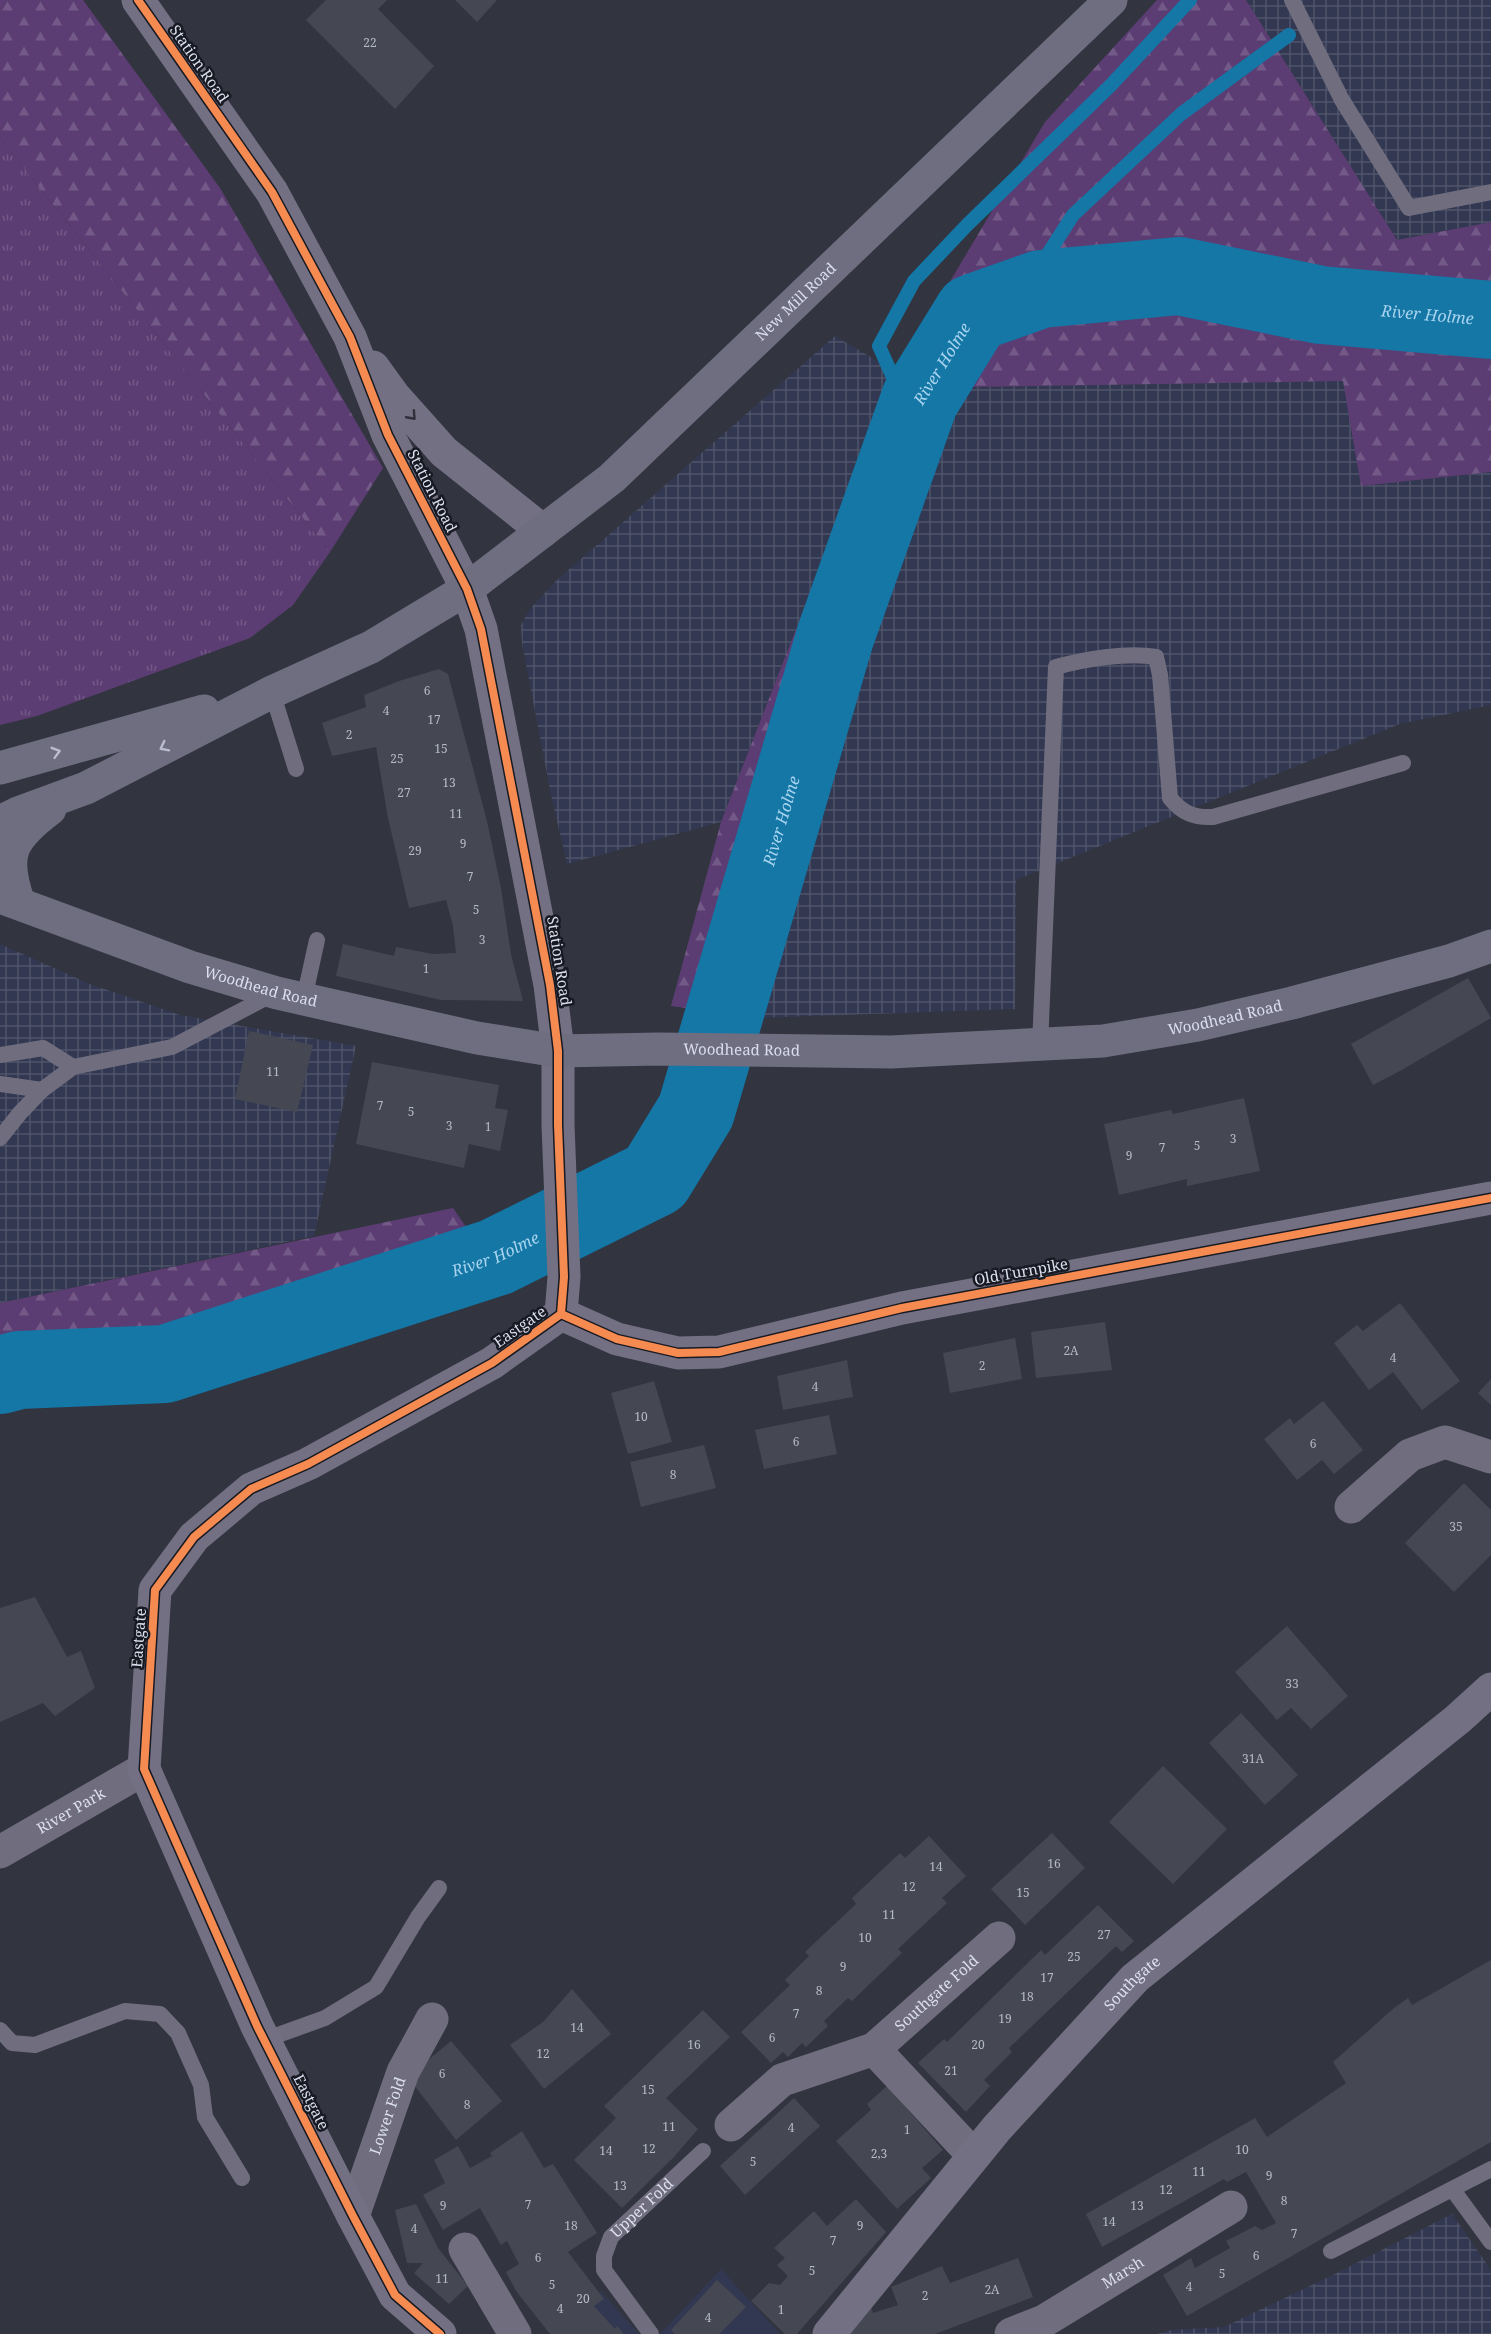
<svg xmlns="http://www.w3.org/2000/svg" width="1491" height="2334" viewBox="0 0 1491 2334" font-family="'Noto Serif',serif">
	<defs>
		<pattern id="industrial-grid" width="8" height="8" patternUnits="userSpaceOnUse" patternTransform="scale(1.5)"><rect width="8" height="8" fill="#323851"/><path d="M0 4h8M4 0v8" fill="none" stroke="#4f546a"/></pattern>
		<pattern id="grass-tufts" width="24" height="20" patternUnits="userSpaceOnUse" patternTransform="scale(1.5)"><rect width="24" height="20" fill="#5c3d73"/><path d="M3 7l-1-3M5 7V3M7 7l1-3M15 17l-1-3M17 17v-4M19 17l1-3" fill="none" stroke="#735987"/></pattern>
		<pattern id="forest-firs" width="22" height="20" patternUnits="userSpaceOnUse" patternTransform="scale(1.5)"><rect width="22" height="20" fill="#5c3d73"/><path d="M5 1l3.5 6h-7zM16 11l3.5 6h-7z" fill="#735987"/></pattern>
	</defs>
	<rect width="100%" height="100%" fill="#323440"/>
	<g fill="#323851">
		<polygon points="721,2269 780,2334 660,2334"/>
		<polygon points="601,2291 639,2334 557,2334"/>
	</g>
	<g fill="url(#industrial-grid)">
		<polygon points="1246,0 1491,0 1491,222 1397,240"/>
		<polygon points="835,336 896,372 721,822 567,864 551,795 522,643 521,625 530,609 556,581"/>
		<polygon points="1344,381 1361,486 1491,472 1491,705 1400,724 1016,880 1015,1009 756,1018 844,695 903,512 966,387"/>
		<polygon points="0,944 90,984 180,1015 356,1046 314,1236 0,1303"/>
		<polygon points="1452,2214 1491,2270 1491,2334 1157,2334 1171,2330 1224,2327 1337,2273"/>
	</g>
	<polygon fill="url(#grass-tufts)" points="0,138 330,552 293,605 250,638 37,716 0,725"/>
	<g fill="url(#forest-firs)">
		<polygon points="0,0 83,0 220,188 383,468 330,552 0,138"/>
		<polygon points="1157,0 1246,0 1397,240 1491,222 1491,472 1361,486 1343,381 966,387 903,512 844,695 756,1018 671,1006 721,822 896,372 1045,122"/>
		<polygon points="453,1208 506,1285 268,1361 0,1410 0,1303"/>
	</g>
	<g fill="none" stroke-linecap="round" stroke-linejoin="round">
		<g stroke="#1477a6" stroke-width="14">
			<polyline points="1041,289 1046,257 1073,215 1181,114 1289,35"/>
			<polyline points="920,399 899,391 879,346 914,281 967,225 1111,85 1190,0"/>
		</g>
		<path stroke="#1477a6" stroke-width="78" id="s1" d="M0,1375l19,-5 146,-6 331,-107 159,-79 41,-67 139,-474 85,-238 53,-86 68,-24 138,-13 142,29 170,15"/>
	</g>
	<g fill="#454852">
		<polygon points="326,0 387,0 378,9 434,66 395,109 306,20"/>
		<polygon points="455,0 497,0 477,22"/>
		<polygon points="439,669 448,674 487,821 501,888 511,954 523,1001 441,1000 336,976 343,944 394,956 396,947 433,954 456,953 453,926 446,900 409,908 388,818 376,747 332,756 322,723 366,707 364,695 399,681"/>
		<polygon points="1468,978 1491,1018 1400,1071 1373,1085 1351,1044"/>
		<polygon points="249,1031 313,1045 297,1112 235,1099"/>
		<polygon points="372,1062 499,1085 495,1108 508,1110 500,1151 469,1144 464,1168 356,1144"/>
		<polygon points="1244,1098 1260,1171 1187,1186 1187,1179 1119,1195 1104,1124 1171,1110 1173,1114"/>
		<polygon points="1400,1303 1460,1381 1422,1410 1393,1372 1369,1390 1334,1343 1357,1325 1363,1331"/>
		<polygon points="1105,1322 1112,1370 1036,1378 1031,1332"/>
		<polygon points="1015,1338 1022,1379 950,1393 943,1353"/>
		<polygon points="847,1360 853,1397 783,1410 777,1376"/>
		<polygon points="1491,1379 1491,1405 1478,1393"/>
		<polygon points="654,1381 672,1442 628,1454 611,1393"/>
		<polygon points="1323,1401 1363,1450 1334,1474 1322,1460 1297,1480 1264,1439 1290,1418 1294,1424"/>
		<polygon points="829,1415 837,1454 764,1469 755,1430"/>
		<polygon points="704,1445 716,1488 641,1507 630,1462"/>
		<polygon points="1464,1483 1491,1510 1491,1555 1454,1592 1405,1543"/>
		<polygon points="35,1597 67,1657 81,1651 95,1688 55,1716 43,1703 0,1722 0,1608"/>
		<polygon points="1287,1626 1348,1696 1311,1729 1291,1708 1277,1720 1235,1672"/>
		<polygon points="1241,1713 1298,1775 1265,1805 1209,1743"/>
		<polygon points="1163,1766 1227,1829 1173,1884 1109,1822"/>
		<polygon points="1052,1833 1085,1868 1025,1925 991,1889"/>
		<polygon points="929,1836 966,1876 942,1898 947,1903 898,1949 902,1953 852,2001 848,1998 824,2021 828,2026 806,2047 802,2043 788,2057 783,2052 771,2063 741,2032 790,1985 785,1980 809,1956 805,1952 856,1904 852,1898 900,1853 905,1858"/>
		<polygon points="1098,1905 1134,1941 1122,1952 1116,1946 1009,2048 1012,2052 984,2080 990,2086 966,2112 918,2063 944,2039 947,2042 1041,1950 1045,1955"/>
		<polygon points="1491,1960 1491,2142 1187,2316 1163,2275 1191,2258 1195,2268 1230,2248 1226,2241 1255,2226 1262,2230 1276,2223 1246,2172 1227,2182 1224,2179 1102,2247 1086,2214 1255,2118 1267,2137 1346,2083 1333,2062 1394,2008 1408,1998 1412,2005"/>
		<polygon points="572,1989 611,2034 544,2089 510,2045 543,2022"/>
		<polygon points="703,2010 730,2037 666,2098 698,2129 674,2157 622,2208 574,2160 616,2118 604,2106"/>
		<polygon points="451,2041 502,2101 456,2140 408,2077"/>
		<polygon points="887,2086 943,2150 922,2168 931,2178 897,2209 836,2141 871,2110 867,2104"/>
		<polygon points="794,2098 820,2126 745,2195 720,2166"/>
		<polygon points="522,2131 544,2168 553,2164 597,2233 568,2252 604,2299 594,2306 615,2329 617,2326 624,2334 550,2334 516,2291 506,2272 519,2264 507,2241 501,2245 480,2208 443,2230 423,2195 445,2183 434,2160 458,2146 470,2168 492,2156 490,2153"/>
		<polygon points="856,2199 886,2232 797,2334 785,2334 751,2301 769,2283 780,2285 788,2276 777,2265 785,2258 774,2248 814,2211 827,2226"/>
		<polygon points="416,2204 438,2248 468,2286 449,2304 414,2273 423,2263 407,2263 395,2210"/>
		<polygon points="1018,2258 1033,2297 935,2334 839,2334 870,2305 873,2313 898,2305 891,2287 942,2266 950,2283"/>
		<polygon points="717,2280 746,2307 719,2334 675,2334 671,2330"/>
	</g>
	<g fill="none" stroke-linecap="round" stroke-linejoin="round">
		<g stroke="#706e7e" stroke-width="16">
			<polyline points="1292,0 1342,100 1409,208 1491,192"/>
			<polyline points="272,692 296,769"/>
			<polyline points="304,999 317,940"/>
			<path d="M1040,1046l16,-379c29,-8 71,-15 100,-10l4,18 10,123c12,15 24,20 43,19l190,-54"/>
			<polyline points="0,1055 43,1048 73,1067"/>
			<polyline points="0,1084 42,1090"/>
			<polyline points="0,1138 20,1113 42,1090 73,1067 172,1047 273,994"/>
			<polyline points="0,2030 12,2043 35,2045 125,2011 160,2014 178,2033 201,2085 205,2117 242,2178"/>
			<polyline points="264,2040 325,2018 376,1987 418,1917 439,1888"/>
			<polyline points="1453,2190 1491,2242"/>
			<polyline points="1331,2251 1491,2169"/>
			<path id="s2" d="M651,2334l-47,-64v-14l7,-19 92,-86"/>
		</g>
		<g stroke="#706e7e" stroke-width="33">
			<polyline points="1351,1507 1410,1455 1445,1442 1491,1457"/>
			<path id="s3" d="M0,1852l144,-83"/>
			<polyline points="874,2049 974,2156"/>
			<path id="s4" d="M731,2125l51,-45 92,-31 125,-111"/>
			<path id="s5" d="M353,2216l50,-144 29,-53"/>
			<polyline points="465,2249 515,2334"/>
			<path id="s6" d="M1011,2334l33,-13 187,-114"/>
		</g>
		<g stroke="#737083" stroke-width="33">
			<polyline points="138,0 272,192 350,337 388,435 467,589 481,629 550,985 558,1051 558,1125 564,1277 561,1314 492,1363 308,1464 251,1489 194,1537 155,1590 144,1769 257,2026 353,2216 395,2295 440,2334"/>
			<polyline points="373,367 394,396 444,452 543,531"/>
			<polyline points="561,1314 617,1339 678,1353 719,1352 902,1308 1491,1198"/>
			<path id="s7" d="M829,2334l168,-206 138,-150 323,-259 33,-30"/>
		</g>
		<g stroke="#6f6e80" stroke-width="33">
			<polyline points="0,768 204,711"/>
			<path id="s8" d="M0,822l18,-9 68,-25 186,-96 99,-45 96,-58 145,-111 499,-478"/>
			<path id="s9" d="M0,897l190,70 87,26 200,45 81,13 101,-2 232,3 212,-11 95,-16 94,-22 157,-42 42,-15"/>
			<path d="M19,903c-17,-48 -9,-64 31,-94"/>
		</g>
		<defs>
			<g id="cycleway">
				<polyline points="138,0 272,192 350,337 388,435 467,589 481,629 550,985 558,1051 558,1125 564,1277 561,1314 492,1363 308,1464 251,1489 194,1537 155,1590 144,1769 257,2026 353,2216 395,2295 440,2334"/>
				<polyline points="561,1314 617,1339 678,1353 719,1352 902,1308 1491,1198"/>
			</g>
		</defs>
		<use href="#cycleway" stroke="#181a23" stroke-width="11"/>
		<use href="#cycleway" stroke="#f68b52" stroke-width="8"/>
	</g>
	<defs><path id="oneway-chevron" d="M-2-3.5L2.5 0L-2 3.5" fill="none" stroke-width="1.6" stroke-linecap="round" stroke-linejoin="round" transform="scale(1.5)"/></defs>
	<use stroke="#2f303b" href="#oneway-chevron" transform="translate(412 416) rotate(48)"/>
	<g stroke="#bbbdcc">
		<use href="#oneway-chevron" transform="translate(164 747) rotate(153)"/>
		<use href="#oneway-chevron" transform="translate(56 752) rotate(-16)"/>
	</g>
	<g text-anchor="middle" stroke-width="5" stroke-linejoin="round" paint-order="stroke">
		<g font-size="12" fill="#b6b9c6">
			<text x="370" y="47">22</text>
			<text x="427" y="695">6</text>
			<text x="386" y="715">4</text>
			<text x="434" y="724">17</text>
			<text x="349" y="739">2</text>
			<text x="441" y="753">15</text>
			<text x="397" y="763">25</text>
			<text x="449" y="787">13</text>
			<text x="404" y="797">27</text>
			<text x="456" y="818">11</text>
			<text x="463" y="848">9</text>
			<text x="415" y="855">29</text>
			<text x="470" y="881">7</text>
			<text x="476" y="914">5</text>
			<text x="482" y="944">3</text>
			<text x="426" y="973">1</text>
			<text x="273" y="1076">11</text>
			<text x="380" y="1110">7</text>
			<text x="411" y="1116">5</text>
			<text x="449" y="1130">3</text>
			<text x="488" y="1131">1</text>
			<text x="1233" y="1143">3</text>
			<text x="1197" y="1150">5</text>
			<text x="1162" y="1152">7</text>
			<text x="1129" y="1160">9</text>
			<text x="1071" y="1355">2A</text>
			<text x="1393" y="1362">4</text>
			<text x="982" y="1370">2</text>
			<text x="815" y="1391">4</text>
			<text x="641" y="1421">10</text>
			<text x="796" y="1446">6</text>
			<text x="1313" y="1448">6</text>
			<text x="673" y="1479">8</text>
			<text x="1456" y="1531">35</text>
			<text x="1292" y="1688">33</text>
			<text x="1253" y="1763">31A</text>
			<text x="1054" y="1868">16</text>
			<text x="936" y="1871">14</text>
			<text x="909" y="1891">12</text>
			<text x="1023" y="1897">15</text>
			<text x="889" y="1919">11</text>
			<text x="1104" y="1939">27</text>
			<text x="865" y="1942">10</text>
			<text x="1074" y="1961">25</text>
			<text x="843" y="1971">9</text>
			<text x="1047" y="1982">17</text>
			<text x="819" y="1995">8</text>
			<text x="1027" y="2001">18</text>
			<text x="796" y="2018">7</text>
			<text x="1005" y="2023">19</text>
			<text x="577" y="2032">14</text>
			<text x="772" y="2042">6</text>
			<text x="694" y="2049">16</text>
			<text x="978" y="2049">20</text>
			<text x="543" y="2058">12</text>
			<text x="951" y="2075">21</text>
			<text x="442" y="2078">6</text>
			<text x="648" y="2094">15</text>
			<text x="467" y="2109">8</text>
			<text x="669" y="2131">11</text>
			<text x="791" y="2132">4</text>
			<text x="907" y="2134">1</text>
			<text x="649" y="2153">12</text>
			<text x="1242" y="2154">10</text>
			<text x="606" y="2155">14</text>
			<text x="879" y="2158">2,3</text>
			<text x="753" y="2166">5</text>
			<text x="1199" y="2176">11</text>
			<text x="1269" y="2180">9</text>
			<text x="620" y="2190">13</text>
			<text x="1166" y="2194">12</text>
			<text x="1284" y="2205">8</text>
			<text x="528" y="2209">7</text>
			<text x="443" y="2210">9</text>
			<text x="1137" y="2210">13</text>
			<text x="1109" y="2226">14</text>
			<text x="571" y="2230">18</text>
			<text x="860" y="2230">9</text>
			<text x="414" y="2233">4</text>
			<text x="1294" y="2238">7</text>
			<text x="833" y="2245">7</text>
			<text x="1256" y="2260">6</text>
			<text x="538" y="2262">6</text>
			<text x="812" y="2275">5</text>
			<text x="1222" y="2278">5</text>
			<text x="442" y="2283">11</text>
			<text x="552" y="2289">5</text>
			<text x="1189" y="2291">4</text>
			<text x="992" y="2294">2A</text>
			<text x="925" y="2300">2</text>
			<text x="583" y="2303">20</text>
			<text x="560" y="2313">4</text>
			<text x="781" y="2314">1</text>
			<text x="708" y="2322">4</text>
		</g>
		<g font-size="15" fill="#dbdfed" stroke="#181a23">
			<text transform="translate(199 64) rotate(55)" y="5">Station Road</text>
			<text dy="5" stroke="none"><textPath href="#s8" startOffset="960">New Mill Road</textPath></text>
			<text transform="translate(432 491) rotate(63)" y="5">Station Road</text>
			<text transform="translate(559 961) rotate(81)" y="5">Station Road</text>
			<text dy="5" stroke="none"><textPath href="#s9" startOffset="276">Woodhead Road</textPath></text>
			<text dy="5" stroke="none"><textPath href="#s9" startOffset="1250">Woodhead Road</textPath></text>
			<text dy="5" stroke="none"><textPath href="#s9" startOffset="764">Woodhead Road</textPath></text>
			<text transform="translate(1021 1272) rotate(-10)" y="5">Old Turnpike</text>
			<text transform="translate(520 1327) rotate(-35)" y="5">Eastgate</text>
			<text transform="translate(139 1638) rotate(-86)" y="5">Eastgate</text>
			<text dy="5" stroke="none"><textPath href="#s3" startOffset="82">River Park</textPath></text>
			<text dy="5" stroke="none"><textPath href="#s7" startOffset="464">Southgate</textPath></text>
			<text dy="5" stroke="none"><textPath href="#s4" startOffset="249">Southgate Fold</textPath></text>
			<text transform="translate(311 2102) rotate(63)" y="5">Eastgate</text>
			<text dy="5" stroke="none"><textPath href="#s5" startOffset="106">Lower Fold</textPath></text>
			<text dy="5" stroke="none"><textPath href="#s2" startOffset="156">Upper Fold</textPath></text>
			<text dy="5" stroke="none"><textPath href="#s6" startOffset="128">Marsh</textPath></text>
		</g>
		<g font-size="16" font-style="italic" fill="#a9d4ef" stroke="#181a23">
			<text dy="6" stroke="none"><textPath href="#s1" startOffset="2080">River Holme</textPath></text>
			<text dy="6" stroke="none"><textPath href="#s1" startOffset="1558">River Holme</textPath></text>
			<text dy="6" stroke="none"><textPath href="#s1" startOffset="1072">River Holme</textPath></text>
			<text dy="6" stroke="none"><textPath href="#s1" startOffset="514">River Holme</textPath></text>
		</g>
	</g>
</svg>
